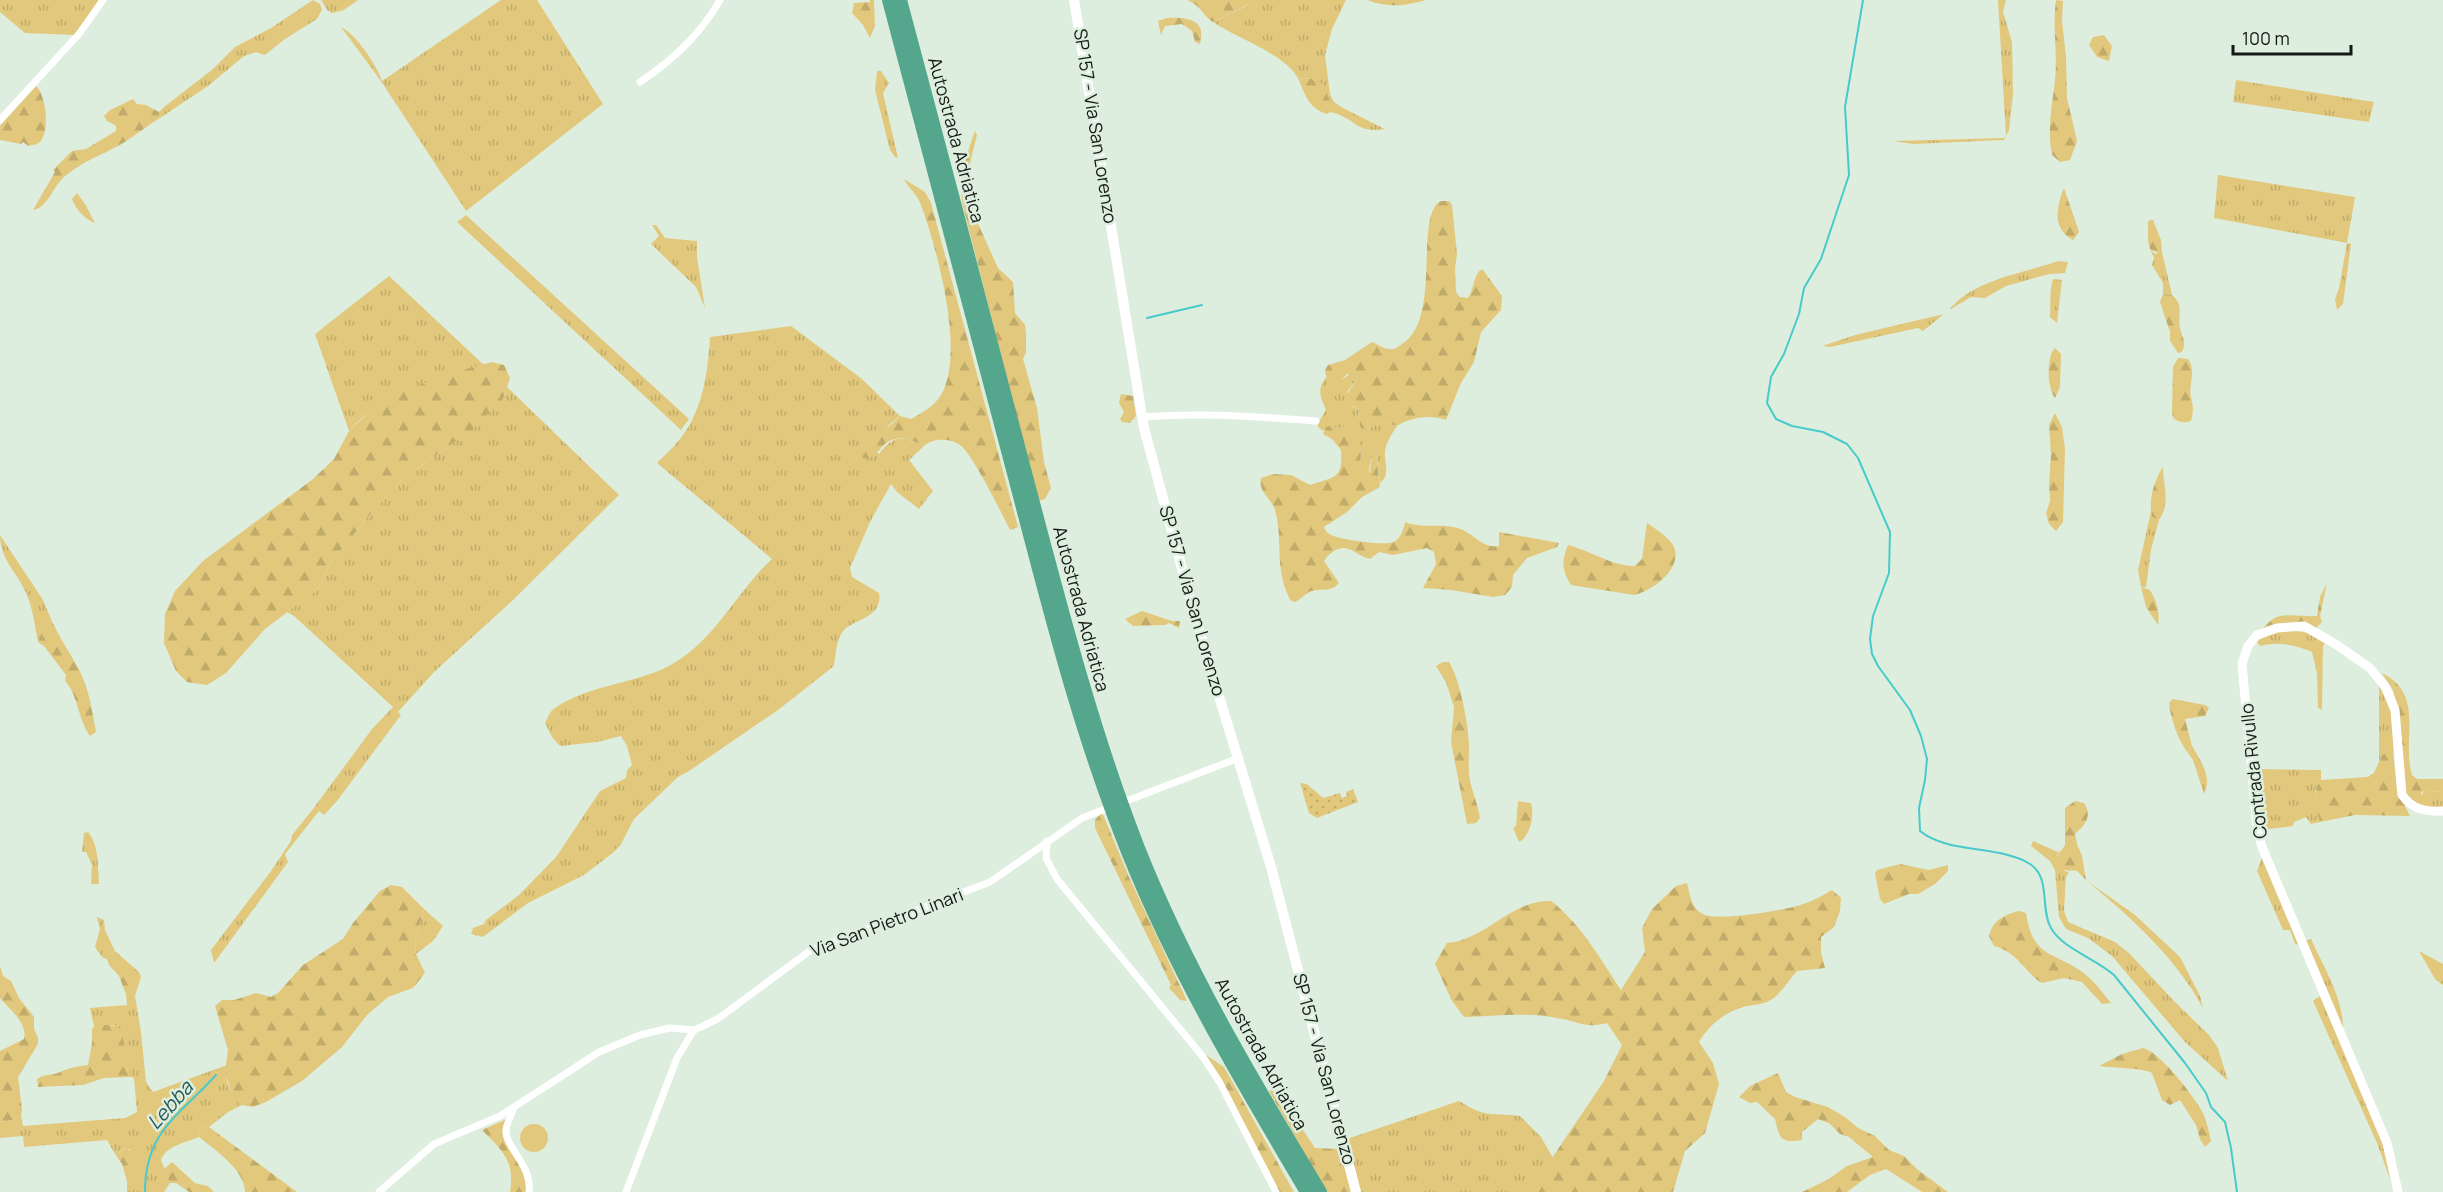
<svg xmlns="http://www.w3.org/2000/svg" width="2443" height="1192" viewBox="0 0 2443 1192" font-family="Manrope,sans-serif">
	<defs>
		<pattern id="grass-tufts" width="24" height="20" patternUnits="userSpaceOnUse" patternTransform="scale(1.5)"><rect width="24" height="20" fill="#e2c87d"/><path d="M3 7l-1-3M5 7V3M7 7l1-3M15 17l-1-3M17 17v-4M19 17l1-3" fill="none" stroke="#c1ab6b"/></pattern>
		<pattern id="forest-firs" width="22" height="20" patternUnits="userSpaceOnUse" patternTransform="scale(1.5)"><rect width="22" height="20" fill="#e2c87d"/><path d="M5 1l3.5 6h-7zM16 11l3.5 6h-7z" fill="#c1ab6b"/></pattern>
		<pattern id="garden-dots" width="8" height="8" patternUnits="userSpaceOnUse" patternTransform="scale(1.5)"><rect width="8" height="8" fill="#e2c87d"/><path d="M2 2h.1M6 6h.1" fill="none" stroke="#c1ab6b" stroke-width="1.8" stroke-linecap="round"/></pattern>
	</defs>
	<rect width="100%" height="100%" fill="#deeede"/>
	<g fill="url(#grass-tufts)">
		<polygon points="0,0 101,0 74,35 25,33 0,12"/>
		<polygon points="313,0 320,4 322,10 317,19 285,39 265,55 256,52 244,56 208,86 160,118 159,112 164,107 213,69 235,47 271,28"/>
		<polygon points="321,0 358,0 344,10 332,13 327,10"/>
		<path d="M501,0h36l66,104 -137,107 -85,-130 -40,-54c14,6 37,40 41,54z"/>
		<path d="M1249,0h97l-14,29 -7,26 5,39 4,8 7,5 44,22c-30,5 -30,-12 -55,-17 0,-17 -8,-24 -21,-34l-10,2c-13,-26 -61,-41 -86,-58l31,-15 5,-3z"/>
		<polygon points="1998,0 2006,0 2003,12 2012,42 2013,94 2009,130 2004,140 1913,144 1894,141 2004,138 2006,136"/>
		<polygon points="877,71 881,71 889,83 883,93 898,158 895,157 890,150 875,90"/>
		<polygon points="2236,80 2374,102 2369,122 2233,102"/>
		<polygon points="2218,175 2355,197 2347,243 2351,244 2343,304 2337,310 2335,299 2339,288 2347,243 2214,218"/>
		<polygon points="466,215 689,419 681,430 457,222"/>
		<polygon points="652,225 656,225 665,238 697,241 697,257 705,308 696,287 651,244 659,236"/>
		<polygon points="2150,249 2155,254 2162,252 2172,295 2163,294 2163,283 2152,265 2154,258"/>
		<path d="M2058,261l10,1 -3,11 -16,1 -43,12 -21,12 -14,-1 -22,13c25,-31 73,-36 109,-49z"/>
		<path d="M389,276l95,89c-52,20 -96,22 -135,66l-34,-97z"/>
		<path d="M2053,279l9,1 -5,43 -7,-6c1,-12 -1,-27 3,-38z"/>
		<polygon points="1944,314 1923,331 1918,328 1830,347 1822,346 1855,335"/>
		<path d="M791,326l71,53 38,37 -22,18 -15,7 16,13c14,-20 25,-18 45,-8l-15,14 24,31 -14,18 -22,-17 -6,-8 -21,38 -20,46 2,9 27,16c4,23 -20,25 -34,36 -9,8 -9,25 -11,37l-56,44 -89,61 -11,6 -44,42 -13,25 -7,8 -30,23 -56,28 -45,34 -12,-3 2,-6 11,-4 2,-4 33,-25 37,-38 44,-66 26,-13 1,-8 5,-5 -5,-19 -6,-10 -24,6 -37,4 -8,-9 -7,-14c3,-6 5,-12 10,-15 32,-22 74,-24 108,-39 50,-23 71,-75 109,-110l-115,-96c9,-9 19,-18 26,-28 20,-27 25,-64 27,-98z"/>
		<path d="M1351,373l5,2 1,4 -10,13 6,15 6,3 -1,6 9,13 15,-7 15,4c-5,8 -11,16 -12,26 -1,12 6,23 -5,31l-4,-31 -4,3 -4,20 -4,1 -2,-3c-4,-21 5,-31 -15,-47l-8,2 -9,-2 -7,5 -5,-4v-4l8,-13c-6,-14 -9,-20 0,-33l1,4 16,-2z"/>
		<polygon points="507,387 619,495 513,600 434,672 398,712 401,715 337,801 324,815 319,811 285,854 288,862 214,963 211,950 271,871 291,841 292,835 313,809 372,729 393,707 294,616 287,612 318,589 331,562 374,510 405,477 452,444 503,399"/>
		<polygon points="2151,511 2152,517 2159,520 2151,550 2146,587 2141,587 2138,570"/>
		<path d="M0,535l43,65 8,19 -8,9 -5,14c-3,-16 -5,-32 -11,-47 -9,-22 -27,-35 -27,-60z"/>
		<path d="M2286,630l24,3 15,10 -2,3 -1,64 -4,-2 -1,-35 -5,-21c-15,-7 -35,-11 -51,-6l-3,-2 -1,-3 15,-8z"/>
		<polygon points="2379,685 2391,712 2394,755 2393,752 2382,755 2379,760"/>
		<path d="M2192,746c8,14 21,31 12,48l-11,-34 -5,-7z"/>
		<polygon points="2254,769 2321,770 2321,780 2315,790 2320,822 2311,824 2306,817 2294,822 2293,826 2261,830"/>
		<polygon points="2424,790 2443,792 2443,808 2417,806"/>
		<path d="M88,832c11,12 10,36 11,52h-8l1,-19 -6,-13h-4l2,-19z"/>
		<polygon points="2033,841 2058,852 2061,850 2057,856 2064,871 2069,872 2066,877 2064,911 2068,922 2115,942 2129,953 2174,1001 2209,1035 2218,1048 2228,1081 2185,1042 2112,956 2088,938 2066,929 2059,917 2055,870 2050,861 2031,846"/>
		<polygon points="2262,858 2299,945 2295,944 2290,930 2283,930 2257,871"/>
		<path d="M2086,880l49,35 45,42 20,39 3,12c-29,-53 -72,-90 -117,-128z"/>
		<polygon points="424,909 443,926 433,941 416,954 415,941"/>
		<polygon points="97,917 104,920 105,930 115,951 110,954 107,959 103,958 95,947 100,929"/>
		<path d="M2311,939c13,29 33,60 32,92l-38,-90z"/>
		<polygon points="2419,951 2443,964 2443,985 2435,979"/>
		<path d="M126,994l9,2 6,36 5,50 7,10 74,-27c-3,15 3,32 15,40l-14,7 -19,15 -5,-1 -4,4 -1,7c-14,6 -32,8 -38,23l9,23 -6,9h-37v-11h3v-32h-5l-10,5 -8,-14 -83,7 -1,-11 -23,2v-16l13,-2 8,-5 2,11 102,-8 12,-6 -3,-34 -3,-1 -5,-12 -3,-23 -8,-17 -21,1 -4,-18 37,-3z"/>
		<polygon points="2320,996 2381,1138 2393,1187 2377,1143 2313,1001"/>
		<path d="M1459,1101c29,18 31,11 61,15l21,21 12,21 -24,34h-168l-14,-53z"/>
	</g>
	<g fill="url(#forest-firs)">
		<polygon points="870,0 874,0 875,26 870,38 863,25 852,13 854,3 870,2"/>
		<path d="M1187,0h62v4l-36,18c-11,-7 -10,-15 -26,-22z"/>
		<path d="M1367,0h59c-22,6 -37,8 -59,0z"/>
		<path d="M2056,0l7,1 -1,19 4,38 1,40 10,43 -7,19 -10,2 -8,-7c-5,-25 0,-49 3,-75 3,-26 -3,-53 1,-80z"/>
		<path d="M1167,18c20,-1 40,1 33,26l-5,-2 -3,-11 -10,-7 -17,2 -4,9 -3,-14z"/>
		<polygon points="2104,35 2112,46 2109,61 2097,57 2089,45 2093,37"/>
		<path d="M1309,78l14,6 7,17v11l-3,2c-17,-5 -22,-18 -28,-34z"/>
		<path d="M36,86c11,10 15,52 1,58 -1,1 -8,1 -9,2l-5,-4 -2,2 -21,-4v-14z"/>
		<path d="M133,99l4,5 9,1 13,7 1,6c-12,7 -23,16 -35,24 -20,12 -43,19 -61,35 -11,9 -16,31 -31,33l22,-38 -2,-2 19,-19 14,-2 30,-18v-5l-9,-5 -3,-5 6,-6z"/>
		<path d="M975,131l2,4 -9,36 1,22 6,24 23,51 15,14 2,31 10,12 1,7v20l-3,7 14,49 7,54 7,26 -6,11 -7,2 -75,-295c-5,-26 3,-50 12,-75z"/>
		<path d="M904,179l21,13 6,11 87,324 -8,3c-8,-16 -38,-77 -50,-85 -10,-7 -27,-7 -36,1 -11,-6 -26,-12 -38,-3 -7,6 -8,11 -18,16l-21,-5 16,-13 29,-17 8,-8 11,3c13,-7 27,-15 33,-30 19,-44 -7,-140 -23,-184 -3,-10 -12,-16 -17,-26z"/>
		<path d="M2064,188l15,44 -6,8c-21,-11 -17,-32 -9,-52z"/>
		<path d="M77,193l8,11 10,19c-9,-3 -20,-14 -23,-24z"/>
		<path d="M1441,201h8l3,4 5,49 -2,14 1,24 4,5 8,1c6,-9 5,-20 12,-28h3l19,26 -1,14 -20,22 -7,30 -13,21 -15,37c-15,-6 -36,-3 -49,6l-15,-4 -15,7 -6,-1 -3,-8 1,-10 -12,-8 -2,-5 12,-18 -1,-4 -9,-1 -10,10h-6l-4,-3 -2,-11 3,-5 17,-5 27,-18c6,2 11,7 18,7 5,1 8,-2 12,-5 41,-25 11,-129 39,-143z"/>
		<polygon points="2153,220 2161,240 2162,252 2160,254 2150,249 2148,241 2148,221"/>
		<path d="M2163,294l9,1c12,9 6,20 8,33 2,9 7,14 2,24l-4,1 -8,-12v-9l-10,-30z"/>
		<path d="M2055,348l6,6 -1,33 -5,11c-8,-9 -9,-42 0,-50z"/>
		<path d="M2178,358l10,1c9,14 0,25 3,38 2,10 3,13 0,24 -7,2 -11,2 -18,-3l-1,-6 1,-45z"/>
		<polygon points="492,362 504,365 510,378 503,399 472,430 405,477 374,510 331,562 318,589 265,629 226,673 207,685 187,682 176,671 164,643 165,614 175,591 203,561 313,479 334,459 349,431 374,407 394,395 448,374"/>
		<polygon points="1121,394 1133,396 1136,416 1130,423 1122,422 1120,419 1124,412 1119,403"/>
		<polygon points="2055,413 2062,427 2065,449 2063,522 2056,531 2049,524 2046,513 2050,501 2049,485 2051,454 2049,425"/>
		<path d="M1330,426l9,2 8,-2c23,15 8,32 17,50l6,-5 2,-16 4,-3 4,35 -18,10 -15,15 -23,15c2,5 4,7 10,9 9,4 52,10 60,6 6,-3 10,-13 11,-20 17,7 34,1 52,6 16,4 25,21 42,18v-14l60,11 -2,4 -30,11 -14,17 -1,12 -7,8 -12,2 -42,-7 -28,-2 13,-24 -2,-12 -7,-4 -34,7 -14,-3 -9,7c-15,-3 -20,-17 -36,-8 -4,3 -7,5 -10,10l15,22c-9,11 -19,4 -30,9 -4,3 -9,7 -13,10l-5,-1c-18,-33 -7,-59 -16,-91 -4,-13 -17,-17 -14,-32l12,-4 18,1 19,10c25,-8 33,-6 31,-35l-9,-11 -9,-5 3,-7z"/>
		<path d="M2163,467c0,19 8,36 -4,53l-7,-3c-4,-16 2,-37 11,-50z"/>
		<path d="M1647,523c9,6 20,13 26,22 12,22 -20,46 -39,50l-63,-10c-9,-14 -10,-24 -3,-40 20,5 47,22 67,21l7,-7z"/>
		<path d="M2327,583l-7,33 2,6 -7,7h-53c4,-3 7,-8 11,-10 9,-7 32,-2 44,-3l3,-19z"/>
		<path d="M2141,587l9,3c7,12 10,22 8,35l-12,-18z"/>
		<polygon points="1142,611 1172,621 1180,621 1179,628 1169,623 1165,625 1133,626 1125,619"/>
		<path d="M51,619c8,18 18,32 27,49 11,19 14,43 18,64l-6,4c-12,-16 -12,-42 -25,-55l1,-6 -22,-29 -6,-4 5,-14z"/>
		<path d="M1443,662h6c11,18 19,60 20,82 0,12 -1,25 1,37 3,13 8,24 10,37l-4,5 -9,1 -16,-82 3,-35 -8,-25 -10,-16z"/>
		<path d="M2382,673c44,22 19,66 30,102l5,4h26v13l-19,-2 -3,3 1,7 -5,6 -12,-14 -8,-87 -4,-15z"/>
		<path d="M2173,699l32,6 4,3 -4,8 -20,3 7,27 -4,7c-10,-13 -17,-33 -19,-50z"/>
		<path d="M2393,751l4,39 13,26 -55,-1 -35,7c-3,-13 -9,-31 1,-42l47,-3 6,-4 8,-18z"/>
		<path d="M1518,801l13,2c4,11 -1,34 -12,39l-6,-14 3,-2z"/>
		<path d="M2075,801l9,2c9,13 1,22 -9,31l2,10 5,12 4,24 -9,-9c-10,-1 -18,2 -22,-11l10,-15v-37z"/>
		<polygon points="1102,812 1129,877 1187,1001 1180,1000 1169,988 1171,985 1095,828 1095,820"/>
		<polygon points="1900,864 1929,870 1948,865 1948,871 1935,884 1918,894 1909,894 1884,904 1880,899 1875,873 1877,870"/>
		<path d="M1687,883c3,12 4,25 16,31 14,8 84,-4 100,-10 11,-3 20,-9 29,-14l9,8 -1,13 -6,16 -13,10v15l4,16 -28,3c-9,10 -18,26 -30,31 -7,3 -16,3 -24,5 -18,5 -35,19 -44,35l14,21 6,21 -14,49 -20,18 -12,41h-144l75,-111 18,-36 -15,-22c-24,6 -28,-2 -50,-5 -30,-6 -62,-2 -93,-1l-12,-16 -17,-37 12,-21c39,-3 63,-43 104,-42 31,24 49,58 70,89l24,-38 -3,-24 10,-19 24,-23z"/>
		<polygon points="391,885 402,887 424,909 415,941 416,954 425,973 413,988 388,997 367,1015 342,1047 302,1081 266,1102 253,1107 242,1105 233,1100 225,1071 228,1050 215,1006 222,1000 234,1000 256,993 271,997 278,993 303,965 343,939 353,923 380,891"/>
		<path d="M2019,911l7,2c7,47 29,38 59,61 10,8 18,19 26,29l-9,1 -20,-22 -18,-4 -22,5c-17,-10 -24,-31 -48,-37l-5,-10c4,-16 15,-21 30,-25z"/>
		<polygon points="115,951 139,972 141,977 135,996 126,994 119,976 109,965 107,959 110,954"/>
		<path d="M0,966l3,10 8,5 8,17 15,19v12l4,9v6l-20,33 4,32 -1,6 -8,5 -13,2v-71l24,-12c4,-16 -15,-30 -24,-41z"/>
		<path d="M96,1024l22,2c10,15 4,35 13,51l-27,1 -21,7 -45,2 -1,-8c8,-6 16,-3 23,-7 10,-4 17,-6 28,-7l4,-22v-14z"/>
		<path d="M2143,1048c17,4 52,49 60,65 4,9 6,19 8,28l-6,6 -5,-8 -4,-14 -16,-25 -10,5 -8,-5 -10,-27c-9,-5 -39,-5 -53,-7l23,-12z"/>
		<polygon points="1206,1055 1224,1067 1294,1192 1278,1192 1204,1058"/>
		<path d="M1778,1073l8,19 9,5 33,10 17,10 13,11 17,8 14,14 15,6 14,14 30,22h-26l-36,-23 -16,6 -23,17h-45l25,-12 20,-14 26,-9 -24,-20 -9,-3 -11,-11 -11,-4 -16,13v8c-22,4 -23,-3 -27,-21 -7,-6 -11,-11 -18,-17l-7,1 -11,-6 11,-11z"/>
		<polygon points="1273,1090 1283,1100 1315,1148 1341,1149 1353,1192 1327,1192 1269,1091"/>
		<path d="M507,1119l-3,14 19,37 4,22h-17c5,-31 -7,-41 -28,-62z"/>
		<path d="M204,1126l5,1 88,65h-52c0,-22 -30,-42 -46,-55l1,-7z"/>
		<path d="M126,1149c16,3 16,24 4,33l-3,-1 -5,-17 -7,-10z"/>
		<polygon points="172,1162 195,1183 208,1186 214,1192 189,1192 176,1183 170,1183 164,1169"/>
	</g>
	<polygon fill="url(#garden-dots)" points="1300,783 1307,784 1323,798 1340,793 1342,798 1347,796 1346,792 1353,789 1358,802 1317,818 1309,813"/>
	<circle fill="#e2c87d" cx="534" cy="1138" r="14"/>
	<g fill="none" stroke-linecap="round" stroke-linejoin="round">
		<g stroke="#48cacc" stroke-width="2">
			<path d="M1863,0l-18,107 4,68 -28,84 -17,29 -5,26 -15,40 -13,23 -4,26 9,16 16,7 31,6 24,12 11,14 32,74 -1,41 -16,43 -3,23 2,15 6,12 32,44 11,26 6,23 -2,21 -6,28 1,23c28,23 80,14 110,33 21,13 10,46 21,64 12,21 44,30 63,47l71,88 21,30 5,14 14,15 6,26 6,44"/>
			<polyline points="1147,318 1202,305"/>
			<path d="M145,1192c0,-61 34,-76 71,-117"/>
		</g>
		<g stroke="#fff" stroke-width="7">
			<path d="M640,82c33,-22 61,-48 80,-82"/>
			<polyline points="0,120 79,34 103,0"/>
			<path d="M1143,417c58,-5 115,0 173,4"/>
			<polyline points="1047,841 1046,858 1057,879 1203,1057 1220,1083 1276,1192"/>
			<path d="M514,1107c-2,7 -7,15 -8,23 -2,16 27,36 23,62"/>
			<polyline points="379,1192 434,1144 500,1116 599,1052 640,1035 669,1028 694,1030 701,1027 719,1018 811,950 990,882 1082,818 1236,759"/>
			<polyline points="626,1192 677,1058 694,1030"/>
		</g>
		<path stroke="#fff" stroke-width="9" d="M2398,1192l-11,-49 -125,-296 -5,-19 -15,-164 6,-18 9,-11 20,-7 27,-2 33,19 33,23 16,20 9,22 7,85c10,14 23,17 41,16"/>
		<polyline stroke="#fff" stroke-width="10" points="1074,0 1144,428 1197,624 1271,867 1356,1192"/>
		<g stroke="#54a78c" stroke-width="14">
			<path d="M889,0c42,160 85,321 127,481 33,126 64,252 113,373 48,119 113,228 178,338"/>
			<path d="M900,0c42,156 83,313 124,469 34,128 66,256 114,379 48,121 115,233 182,344"/>
		</g>
	</g>
	<g text-anchor="middle" stroke-width="5" stroke-linejoin="round" paint-order="stroke">
		<g font-size="18" fill="#151a14" stroke="#deeede">
			<text transform="translate(1095 126) rotate(81)" y="6">SP 157 - Via San Lorenzo</text>
			<text transform="translate(956 140) rotate(75)" y="6">Autostrada Adriatica</text>
			<text transform="translate(1192 601) rotate(74)" y="6">SP 157 - Via San Lorenzo</text>
			<text transform="translate(1081 609) rotate(75)" y="6">Autostrada Adriatica</text>
			<text transform="translate(2254 771) rotate(-96)" y="6">Contrada Rivullo</text>
			<text transform="translate(887 923) rotate(-21)" y="6">Via San Pietro Linari</text>
			<text transform="translate(1261 1054) rotate(61)" y="6">Autostrada Adriatica</text>
			<text transform="translate(1324 1069) rotate(75)" y="6">SP 157 - Via San Lorenzo</text>
		</g>
		<g font-size="20" font-style="italic" fill="#245a5a" stroke="#deeede">
			<text transform="translate(170 1105) rotate(-48)" y="7">Lebba</text>
		</g>
	</g>
	<path d="M2233 45v9h118v-9" fill="none" stroke="#151a14" stroke-width="3"/>
	<text x="2242" y="45" font-size="18" fill="#151a14" stroke="#deeede" stroke-width="4.5" paint-order="stroke">100 m</text>
</svg>
